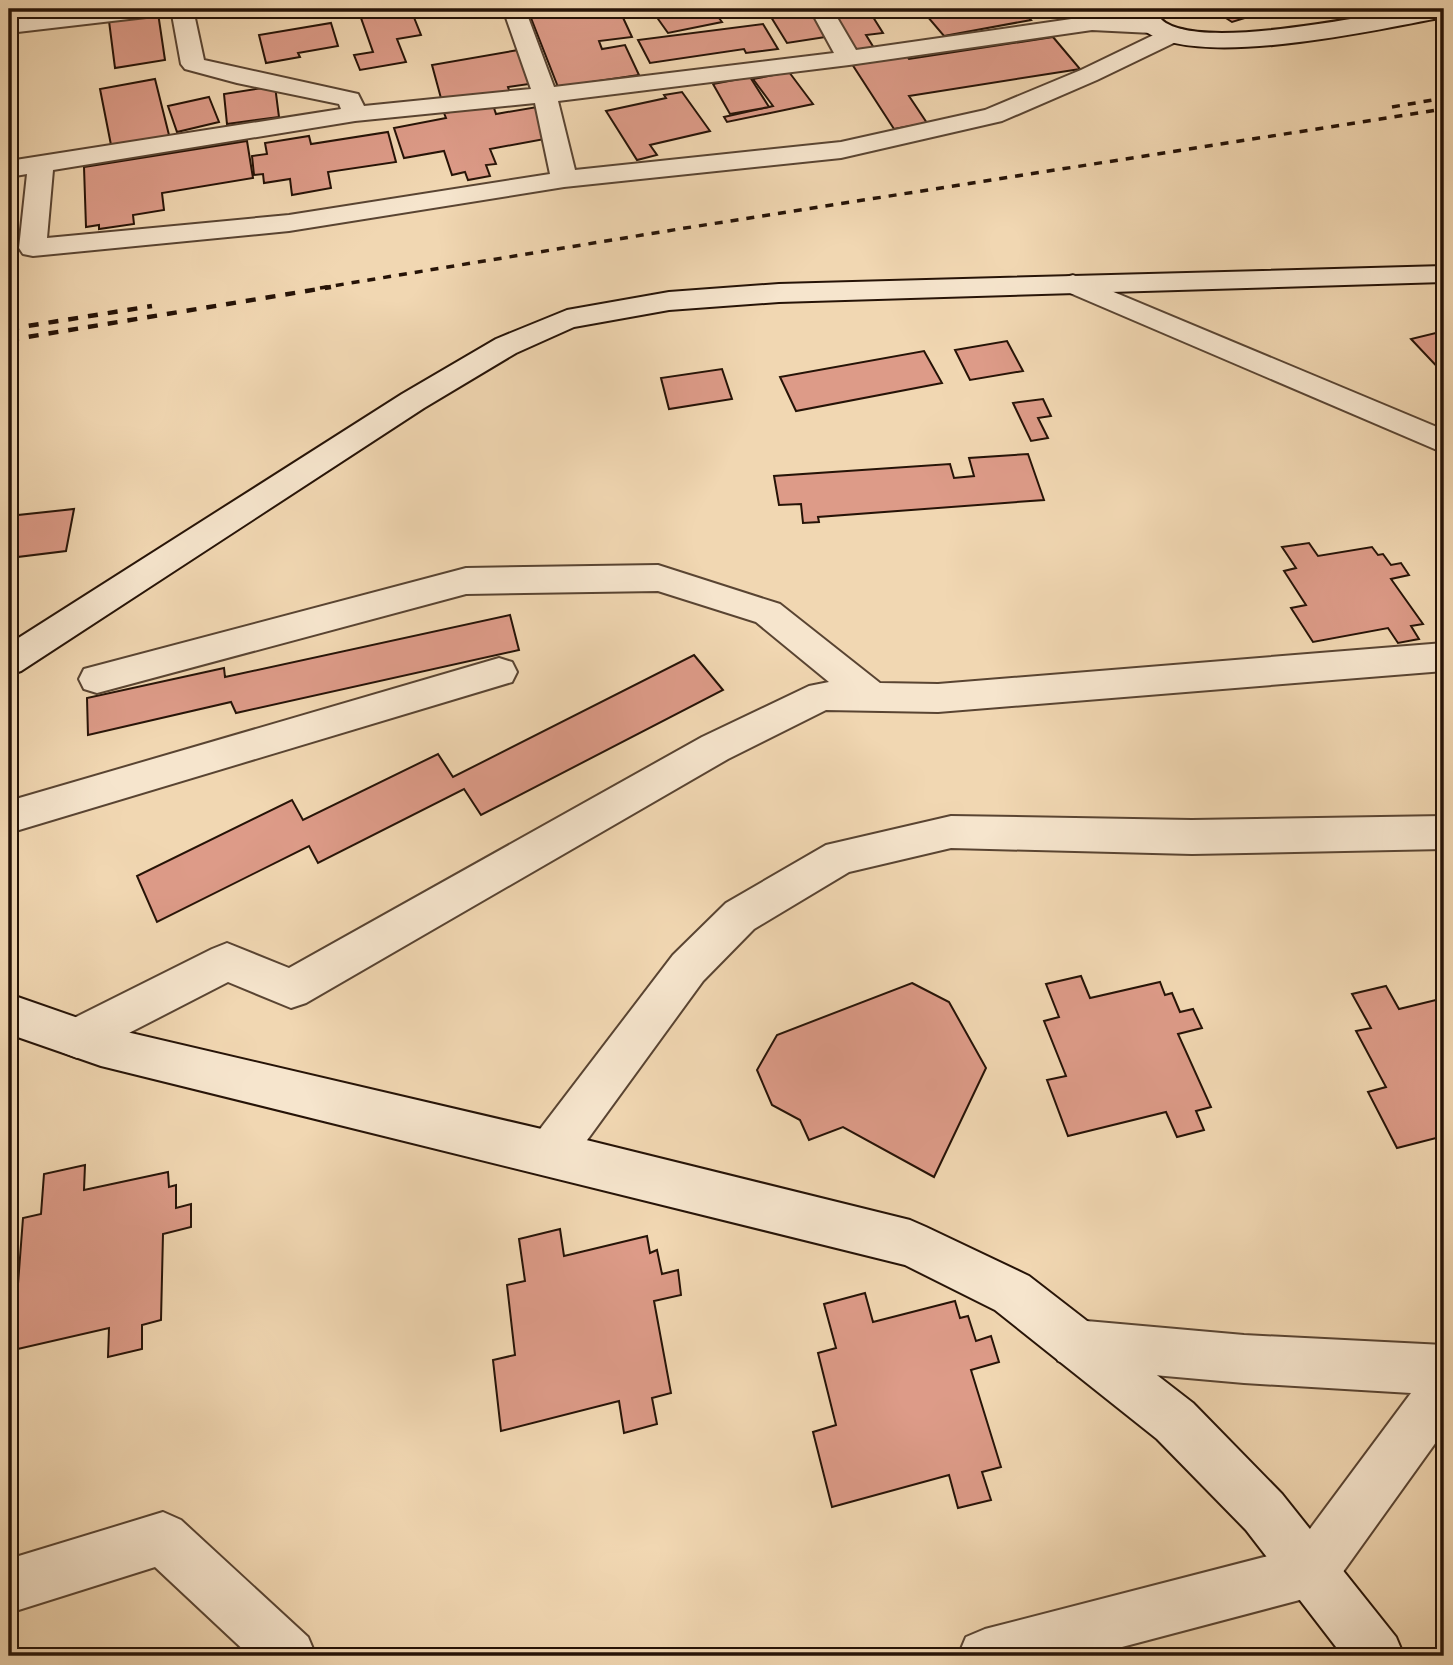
<svg xmlns="http://www.w3.org/2000/svg" width="1453" height="1665" viewBox="0 0 1453 1665" font-family="'IM FELL Great Primer',serif">
	<rect width="100%" height="100%" fill="#f1d7b2"/>
	<filter id="stains"><feTurbulence type="fractalNoise" baseFrequency=".00286" numOctaves="4"/><feColorMatrix values="0 0 0 0 .2 0 0 0 0 .09 0 0 0 0 .02 0 0 0 .5 -.17"/></filter>
	<radialGradient id="worn" r=".72"><stop offset=".6" stop-color="#630" stop-opacity="0"/><stop offset="1" stop-color="#630" stop-opacity=".3"/></radialGradient>
	<g fill="#dd9b88" stroke="#261307" stroke-width="2">
		<polygon points="20,9 95,9 64,14 64,11 19,16"/>
		<polygon points="594,9 619,9 632,37 599,41 602,49 625,45 639,75 558,87 531,18"/>
		<polygon points="651,9 712,9 722,22 668,33"/>
		<polygon points="868,9 883,33 866,35 874,48 853,51 830,14"/>
		<polygon points="921,9 1021,9 1031,20 944,36"/>
		<polygon points="1212,9 1268,9 1271,10 1232,22"/>
		<polygon points="411,10 421,35 397,39 406,62 360,70 354,55 373,52 361,18"/>
		<polygon points="816,11 832,36 787,43 771,17"/>
		<polygon points="158,13 165,60 115,68 109,21"/>
		<polygon points="331,23 338,46 298,53 300,57 266,63 259,35"/>
		<polygon points="763,24 778,49 746,53 744,49 650,63 638,40"/>
		<polygon points="1053,37 1080,69 909,96 927,123 894,129 850,61 905,53 909,59"/>
		<polygon points="524,49 536,83 508,87 510,93 442,102 432,65"/>
		<polygon points="789,72 813,104 727,122 724,117 773,106 753,79"/>
		<polygon points="750,77 769,107 730,114 713,84"/>
		<polygon points="155,79 170,139 112,150 100,89"/>
		<polygon points="275,86 279,117 227,124 224,94"/>
		<polygon points="682,92 710,131 650,145 657,155 637,160 606,111 666,98 664,95"/>
		<polygon points="209,97 219,122 177,132 168,106"/>
		<polygon points="493,105 496,114 537,107 550,138 490,149 496,164 486,165 490,176 468,180 465,172 452,175 444,151 404,158 394,128 446,118 444,113"/>
		<polygon points="388,132 396,162 328,172 331,188 292,195 290,179 264,183 263,174 254,175 252,156 267,154 265,143 309,136 311,144"/>
		<polygon points="247,141 253,178 162,193 164,210 133,215 134,224 99,229 99,225 86,227 84,167"/>
		<polygon points="1444,331 1444,374 1411,339"/>
		<polygon points="1007,341 1023,371 970,380 955,350"/>
		<polygon points="924,351 942,383 796,411 780,377"/>
		<polygon points="722,369 732,399 669,409 661,378"/>
		<polygon points="1043,399 1051,416 1038,418 1048,438 1031,441 1013,403"/>
		<polygon points="1028,454 1044,500 818,517 819,522 803,523 801,504 779,505 774,476 950,464 954,478 974,476 969,458"/>
		<polygon points="74,509 66,551 9,558 9,516"/>
		<polygon points="1309,543 1318,556 1372,547 1378,555 1383,554 1391,565 1401,563 1409,575 1391,579 1423,624 1411,626 1419,639 1398,643 1388,628 1313,642 1291,608 1306,605 1284,571 1296,568 1282,547"/>
		<polygon points="510,615 519,650 236,713 231,702 88,735 87,698 224,668 225,677"/>
		<polygon points="694,655 723,690 481,815 464,789 318,863 309,846 157,922 137,876 292,800 303,820 438,754 453,777"/>
		<polygon points="1081,976 1090,998 1160,982 1165,995 1172,993 1180,1012 1193,1009 1202,1028 1178,1034 1211,1107 1196,1111 1204,1130 1177,1137 1166,1112 1068,1136 1047,1080 1066,1076 1044,1021 1059,1017 1046,984"/>
		<polygon points="912,983 949,1002 986,1068 934,1177 843,1127 809,1140 800,1120 772,1105 757,1070 777,1035"/>
		<polygon points="1386,986 1399,1009 1444,998 1444,1136 1397,1148 1368,1092 1386,1087 1356,1031 1371,1028 1352,994"/>
		<polygon points="85,1165 84,1190 168,1172 169,1187 176,1185 176,1208 191,1204 191,1227 163,1234 161,1320 142,1325 142,1349 108,1357 109,1328 9,1351 9,1286 18,1284 23,1218 41,1214 44,1174"/>
		<polygon points="560,1229 564,1256 647,1236 650,1253 657,1250 662,1274 678,1270 681,1295 654,1301 671,1393 652,1398 657,1424 624,1433 619,1401 501,1431 493,1360 515,1355 507,1285 525,1281 519,1239"/>
		<polygon points="865,1293 873,1322 955,1301 960,1318 968,1316 976,1341 991,1336 999,1362 971,1370 1001,1467 982,1472 991,1500 958,1508 949,1475 832,1507 813,1432 836,1425 818,1353 836,1348 824,1304"/>
	</g>
	<g fill="none" stroke-linecap="round" stroke-linejoin="round">
		<defs>
			<g id="street">
				<polygon points="99,9 166,9 163,14 155,16 9,33 9,19"/>
				<path d="M171,9h22l11,51 154,34 6,12 167,-17 -28,-80h22l29,78 280,-34 -24,-44h22l24,41 236,-34 60,3 8,2 3,5 -3,5 -8,2 -60,-3 -243,35 -291,36 17,69 266,-28 144,-32 96,-40 85,-41h16l3,5 -3,5 -85,41 -95,41 -161,37 -277,29 -275,44 -256,25 -10,-2 -4,-6 8,-74 -18,3v-16l332,-52 -2,-5 -102,-21 -52,-14 -4,-5zM535,103l15,71 -261,41 -242,23 6,-68 302,-49z"/>
				<polygon points="1073,275 1444,430 1444,453 1063,290 1059,284 1063,278"/>
				<polygon points="658,565 780,604 880,683 938,684 1444,643 1444,671 938,712 826,710 728,759 306,1003 291,1008 228,982 92,1052 77,1058 62,1052 56,1038 62,1024 212,949 227,943 289,968 702,737 809,686 829,682 756,622 658,591 466,594 97,693 84,689 79,679 84,669 466,568"/>
				<polygon points="499,658 512,662 517,672 512,682 9,833 9,801"/>
				<polygon points="951,816 1192,820 1444,816 1444,849 1192,854 951,848 849,872 754,929 703,981 566,1169 550,1175 534,1169 528,1153 534,1137 673,955 726,903 826,845"/>
				<polygon points="1075,1320 1244,1335 1444,1345 1444,1431 1330,1590 1311,1597 1088,1656 958,1656 966,1637 985,1629 1295,1549 1411,1393 1244,1383 1075,1368 1058,1361 1051,1344 1058,1327"/>
				<polygon points="163,1512 181,1520 308,1637 316,1656 250,1656 155,1567 9,1613 9,1559"/>
			</g>
			<g id="secondary">
				<path d="M1137,9h23l-3,5c23,43 211,0 255,-5 11,-1 22,0 32,0v8c-64,12 -245,53 -299,14 -5,-4 -8,-12 -11,-18z"/>
				<polygon points="1444,266 1444,282 779,302 669,310 574,327 516,353 424,408 21,671 9,675 9,644 402,394 496,339 567,310 669,292 779,284"/>
				<polygon points="9,994 101,1026 550,1131 910,1220 926,1227 1029,1276 1193,1403 1282,1494 1396,1637 1404,1656 1343,1656 1246,1530 1157,1439 995,1310 905,1265 101,1066 9,1034"/>
			</g>
		</defs>
		<use href="#street" stroke="#594432" stroke-width="4"/>
		<use href="#secondary" stroke="#261307" stroke-width="4"/>
		<use href="#street" fill="#f6e5cd" fill-rule="evenodd"/>
		<use href="#secondary" fill="#f6e5cd" fill-rule="evenodd"/>
		<g stroke="#261307" stroke-width="3.5" stroke-dasharray="8 8" stroke-linecap="butt">
			<polyline points="1392,107 1444,98"/>
			<polyline points="320,288 679,229 1444,109"/>
		</g>
		<g stroke="#261307" stroke-width="4.5" stroke-dasharray="10 10" stroke-linecap="butt">
			<polyline points="9,329 152,306"/>
			<polyline points="9,340 331,287"/>
		</g>
	</g>
	<rect width="1453" height="1665" fill="none" stroke="#f1d7b2" stroke-width="35"/>
	<rect x="10" y="10" width="1432" height="1644" fill="none" stroke="#261307" stroke-width="3.5"/>
	<rect x="18" y="18" width="1418" height="1630" fill="none" stroke="#261307" stroke-width="2"/>
	<rect width="100%" height="100%" filter="url(#stains)"/>
	<rect width="100%" height="100%" fill="url(#worn)"/>
</svg>
